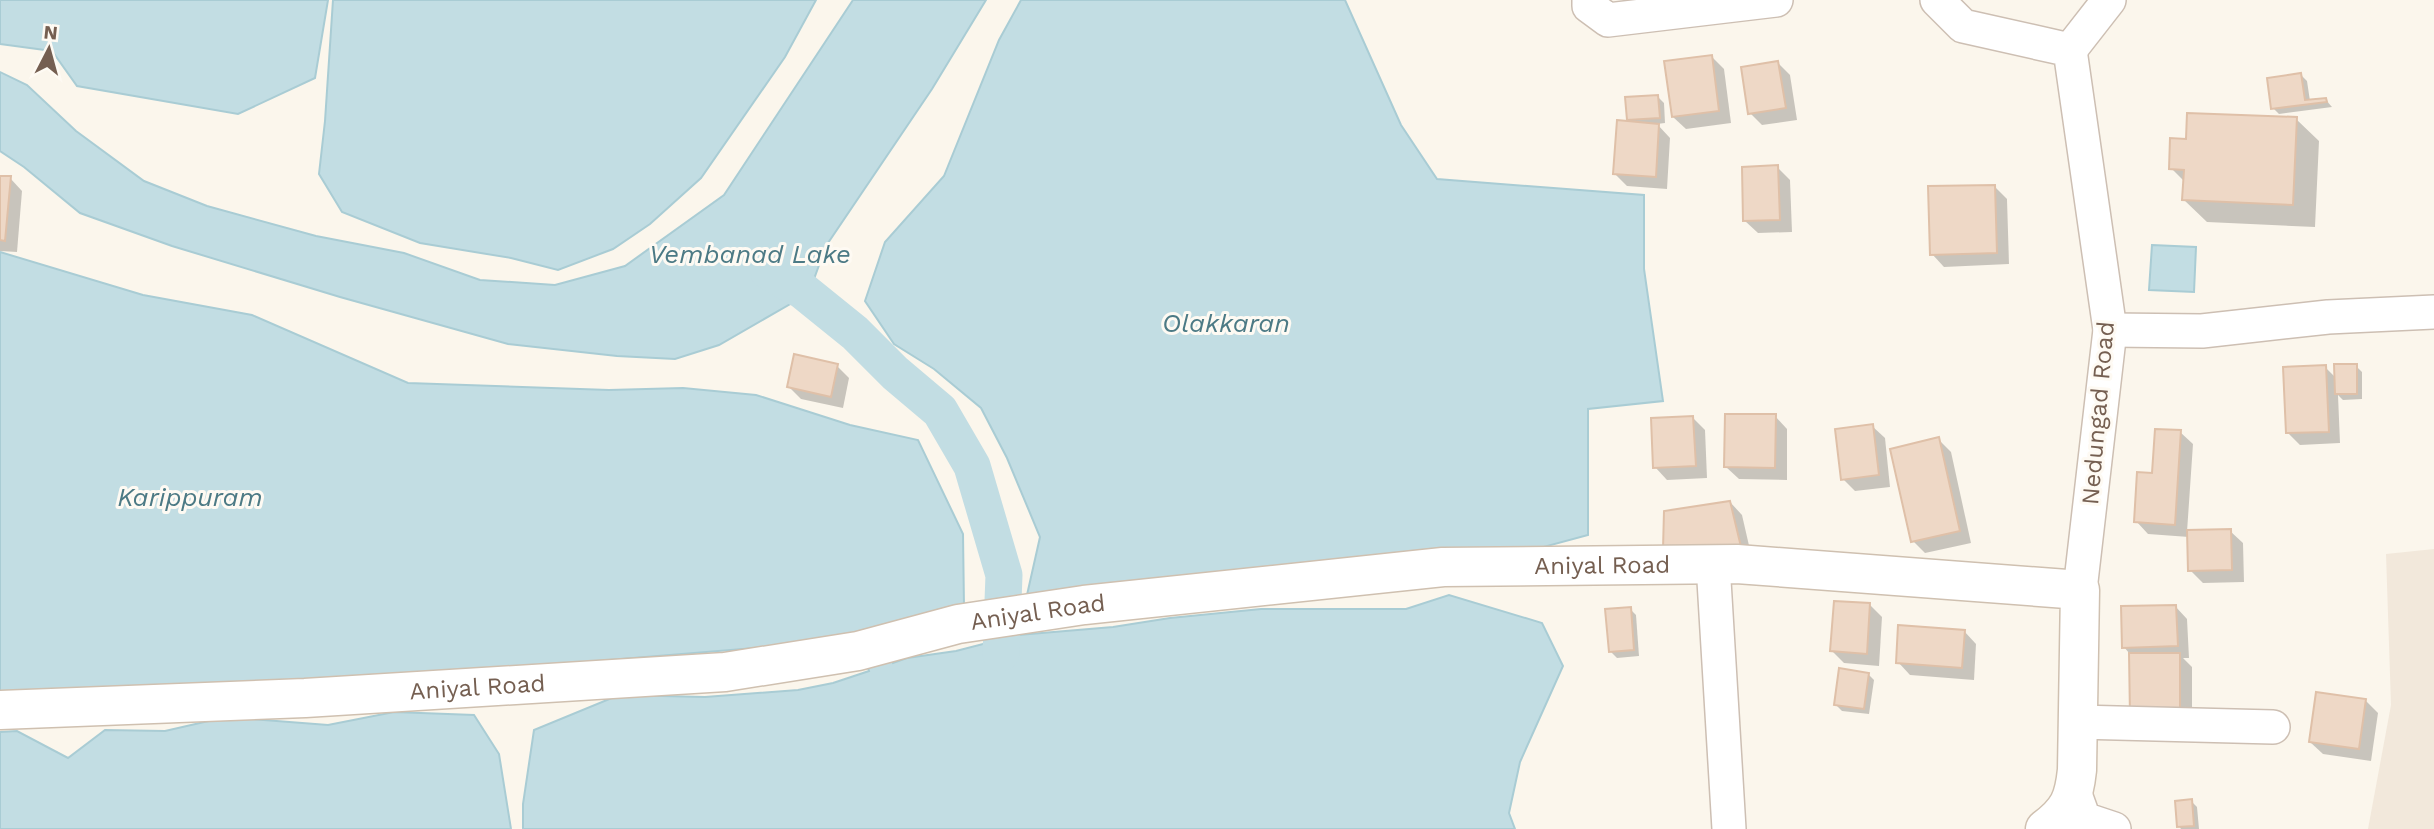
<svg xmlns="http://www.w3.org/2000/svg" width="2434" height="829" viewBox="0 0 2434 829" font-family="'Work Sans',sans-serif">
	<rect width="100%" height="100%" fill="#fbf6ec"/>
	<polygon fill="#f2e8db" points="2434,549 2434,829 2368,829 2391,705 2386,554"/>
	<g fill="#c2dde3" stroke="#a9ccd4" stroke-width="2">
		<polygon points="0,0 328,0 315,78 238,114 77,86 52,51 0,44"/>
		<polygon points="333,0 816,0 785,57 701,178 650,224 613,249 558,270 511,258 420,243 342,212 319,174 325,121"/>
		<polygon points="853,0 986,0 932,89 826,246 814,279 792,303 719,345 675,359 617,356 508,344 340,297 172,246 80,213 24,167 0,151 0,72 27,85 76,131 144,181 207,206 316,236 404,253 480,280 555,285 625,266 724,195"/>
		<polygon points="1021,0 1345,0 1401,125 1437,179 1644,195 1644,269 1663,401 1588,409 1588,535 1499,559 1027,595 1040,537 1007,458 981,408 934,369 894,344 865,301 885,242 944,176 999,40"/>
		<polygon points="2152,245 2196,247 2194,292 2149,290"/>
		<polygon points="0,252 143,295 252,315 408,383 609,390 683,388 756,395 850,425 918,440 963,534 964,607 884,626 893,663 907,658 956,651 1018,635 1113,627 1170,618 1261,609 1406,609 1449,595 1542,623 1563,666 1520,762 1509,813 1515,829 523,829 523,804 534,730 619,695 705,697 798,690 833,683 869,671 857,632 805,644 536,666 0,699"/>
		<polygon points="394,712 474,715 499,754 511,829 0,829 0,732 17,731 68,758 105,730 165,731 226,717 328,725"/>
	</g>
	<g fill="#0003">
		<polygon points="1712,57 1724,69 1731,123 1686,129 1673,117"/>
		<polygon points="1778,63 1790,75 1797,120 1762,125 1750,113"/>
		<polygon points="2301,75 2307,81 2310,101 2325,99 2332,107 2279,114 2273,108"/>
		<polygon points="1658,97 1664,103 1665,123 1657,124 1670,138 1667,189 1627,186 1615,174 1632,123 1628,120"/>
		<polygon points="2296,119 2319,141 2315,227 2207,222 2184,200 2185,182 2171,168 2188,141"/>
		<polygon points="1777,167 1790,180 1792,232 1758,233 1745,221"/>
		<polygon points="0,177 10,178 22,191 17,252 0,251"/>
		<polygon points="1994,186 2007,199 2009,264 1944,267 1932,254"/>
		<polygon points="837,366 849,378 843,408 801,399 789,387"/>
		<polygon points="2356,366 2362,372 2362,399 2343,400 2338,395 2340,443 2300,445 2287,432 2325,367 2336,378"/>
		<polygon points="1775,416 1787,429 1787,480 1739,479 1726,467"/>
		<polygon points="1692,417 1705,430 1707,478 1667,480 1655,467"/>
		<polygon points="1872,426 1885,438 1890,487 1855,491 1843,479"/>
		<polygon points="2180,432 2193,444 2187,532 2230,531 2243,543 2244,582 2203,583 2190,570 2189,537 2148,534 2136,521 2154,474"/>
		<polygon points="1938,439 1951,452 1971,543 1925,553 1913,541"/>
		<polygon points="1730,502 1742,515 1753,563 1666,512"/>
		<polygon points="1870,605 1882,617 1879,666 1844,663 1832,651"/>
		<polygon points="2175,606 2187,619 2189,658 2183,658 2192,667 2192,729 2124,647"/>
		<polygon points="1630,609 1636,615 1639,656 1617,658 1611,652"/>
		<polygon points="1964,631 1976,644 1974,680 1910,675 1898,662"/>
		<polygon points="1868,674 1874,680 1869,714 1842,711 1836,705"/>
		<polygon points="2366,701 2378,713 2371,761 2323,754 2310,742"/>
		<polygon points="2191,801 2197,807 2199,829 2181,829 2179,826"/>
	</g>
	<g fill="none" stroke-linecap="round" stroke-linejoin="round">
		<polyline stroke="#c2dde3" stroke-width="37" points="768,271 803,291 855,333 895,373 940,411 972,466 1004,575 1001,653"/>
	</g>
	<g fill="#eed8c6" stroke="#dfc0a8" stroke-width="2">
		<polygon points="1712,55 1719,111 1672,117 1664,61"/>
		<polygon points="1778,61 1786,108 1748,114 1741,67"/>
		<polygon points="2301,73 2305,100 2326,98 2327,102 2271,109 2267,78"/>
		<polygon points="1658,95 1660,118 1627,120 1625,97"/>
		<polygon points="2187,113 2297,117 2293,205 2182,200 2184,170 2169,169 2170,138 2186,139"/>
		<polygon points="1617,120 1659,124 1656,177 1613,174"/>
		<polygon points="1778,165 1780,220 1743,221 1742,167"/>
		<polygon points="0,176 11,176 5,241 0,240"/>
		<polygon points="1995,185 1997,253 1930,255 1928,186"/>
		<polygon points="794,354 838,364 831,397 787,387"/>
		<polygon points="2334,364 2357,364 2357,394 2335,394"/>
		<polygon points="2326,365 2329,432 2286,433 2283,367"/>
		<polygon points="1725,414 1776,414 1775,468 1724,467"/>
		<polygon points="1693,416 1696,466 1653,468 1651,418"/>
		<polygon points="1873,424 1879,475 1841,480 1835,429"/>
		<polygon points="2155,429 2181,430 2175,525 2134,522 2137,472 2152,473"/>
		<polygon points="1939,437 1960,531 1911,542 1890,449"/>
		<polygon points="1730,501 1742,551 1663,549 1664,511"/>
		<polygon points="2231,529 2232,570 2188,571 2187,530"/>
		<polygon points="1834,601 1870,603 1867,654 1830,651"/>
		<polygon points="2176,605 2178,646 2122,648 2121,606"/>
		<polygon points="1631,607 1634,650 1609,652 1605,609"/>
		<polygon points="1898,625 1965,630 1962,668 1896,663"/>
		<polygon points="2129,653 2180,653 2180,717 2130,717"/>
		<polygon points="1839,668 1869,673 1864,709 1834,705"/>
		<polygon points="2316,692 2366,699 2359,749 2309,742"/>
		<polygon points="2192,799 2194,826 2177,827 2175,801"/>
	</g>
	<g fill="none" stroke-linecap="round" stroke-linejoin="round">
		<defs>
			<g id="minor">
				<polyline points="1589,0 1589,6 1608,20 1776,0"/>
				<polyline points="1937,0 1963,26 2070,50 2110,330 2080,590"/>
				<polyline points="2070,50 2109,0"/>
				<polyline points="2110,330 2202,331 2328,317 2434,312"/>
				<polyline points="1713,564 1729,829"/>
				<polyline points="2078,722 2273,727"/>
				<polyline points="2075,794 2084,819 2114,829"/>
			</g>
			<g id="secondary">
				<path id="s1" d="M0,710l305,-12 420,-26 133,-21 100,-27 126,-19 359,-38 294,-3 343,26 -3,180c-3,29 -8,41 -32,59"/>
			</g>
		</defs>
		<use href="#minor" stroke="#cdbfb3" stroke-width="36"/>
		<use href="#secondary" stroke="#cfc0b0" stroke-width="41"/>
		<use href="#minor" stroke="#fff" stroke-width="33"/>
		<use href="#secondary" stroke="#fff" stroke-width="38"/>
	</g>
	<g text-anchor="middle" stroke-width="6" stroke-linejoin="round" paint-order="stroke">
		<g font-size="24" fill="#755f51" stroke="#fefaf3">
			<text transform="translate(2098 413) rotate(-85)" y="8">Nedungad Road</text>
			<text dy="8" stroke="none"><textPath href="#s1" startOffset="1612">Aniyal Road</textPath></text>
			<text dy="8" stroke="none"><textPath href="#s1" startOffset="1045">Aniyal Road</textPath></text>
			<text dy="8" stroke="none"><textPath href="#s1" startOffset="478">Aniyal Road</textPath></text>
		</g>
		<g font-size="26" font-style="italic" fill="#4c7a85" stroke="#fefaf3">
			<text x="750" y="263">Vembanad Lake</text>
			<text x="1226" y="332">Olakkaran</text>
			<text x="190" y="506">Karippuram</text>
		</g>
	</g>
	<g transform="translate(49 49) rotate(6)" stroke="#fefaf3" stroke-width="5" paint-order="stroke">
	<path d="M0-5L12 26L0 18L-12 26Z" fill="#755f51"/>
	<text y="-10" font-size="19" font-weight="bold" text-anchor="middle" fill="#755f51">N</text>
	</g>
</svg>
